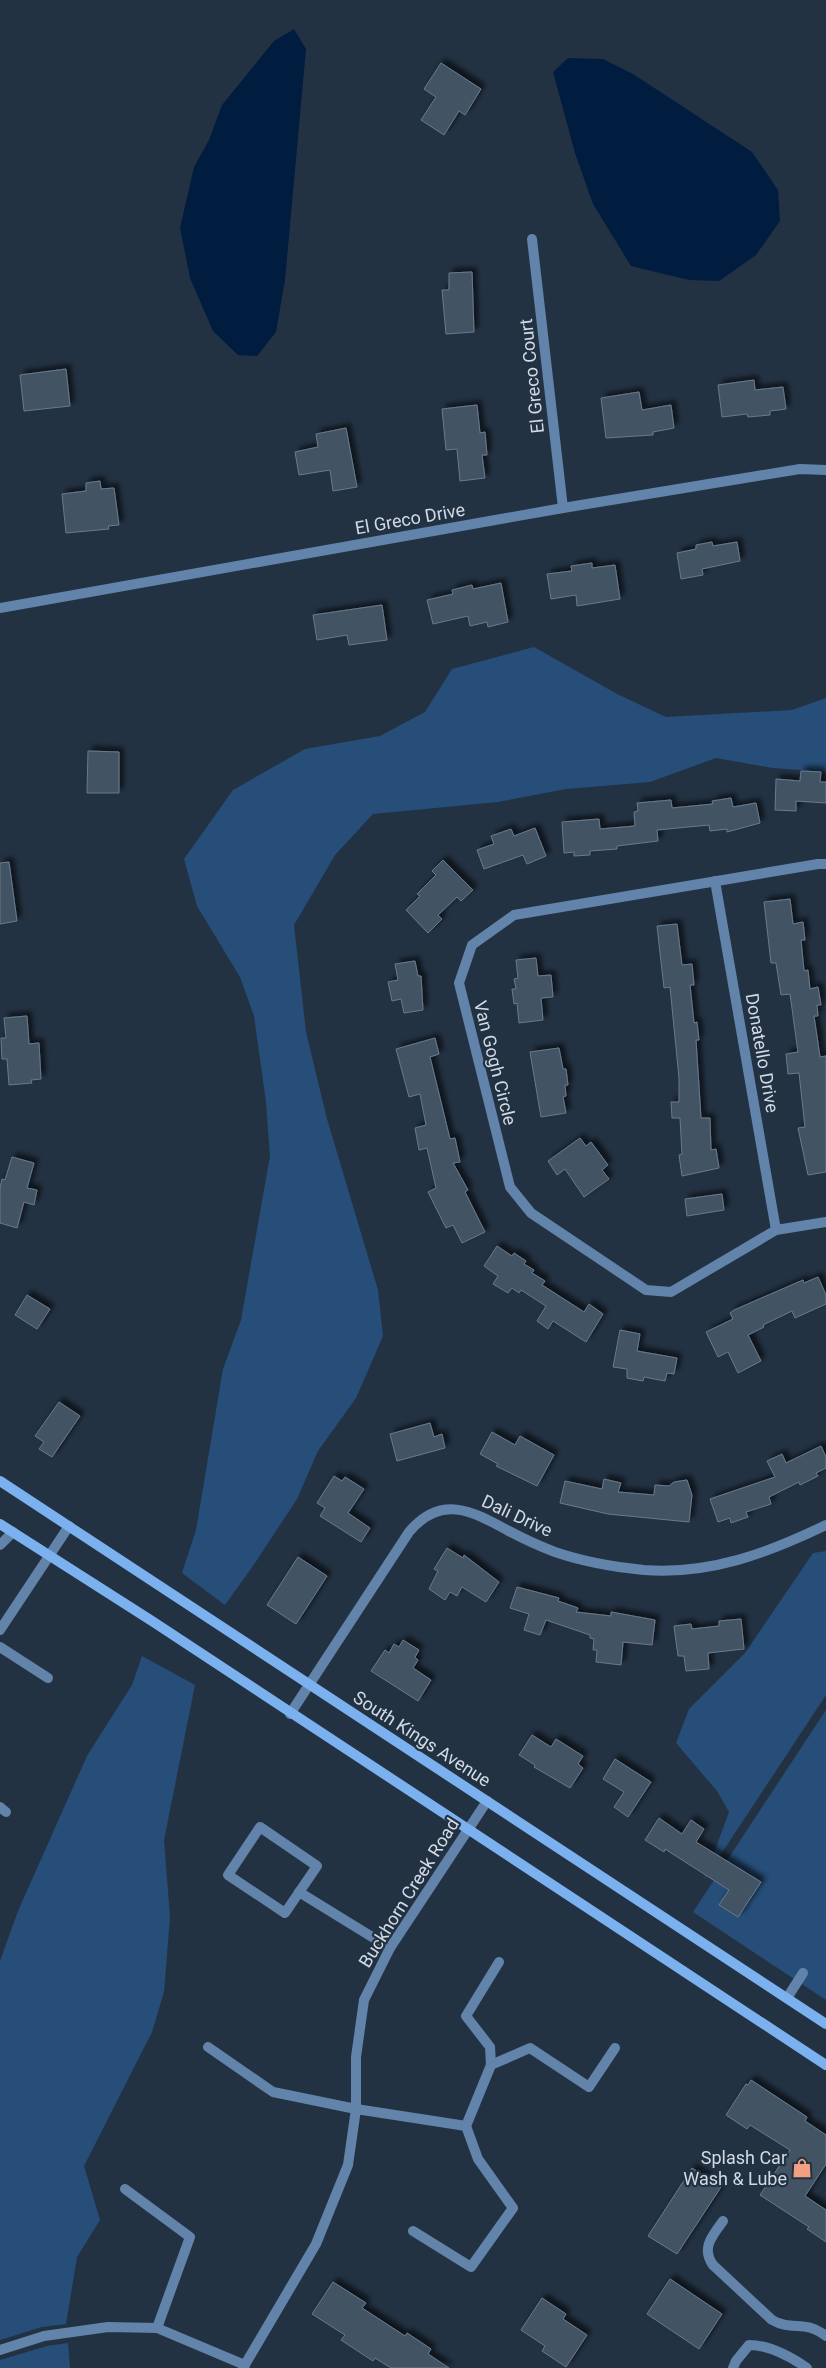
<svg xmlns="http://www.w3.org/2000/svg" width="826" height="2368" viewBox="0 0 826 2368" font-family="Roboto,sans-serif">
	<defs>
		<filter id="shadow"><feDropShadow dx="4.5" dy="-4.5" stdDeviation="2.5" flood-color="#0009"/></filter>
	</defs>
	<rect width="100%" height="100%" fill="#233243"/>
	<g fill="#264e79">
		<polygon points="534,647 617,694 666,717 792,710 826,698 826,772 773,768 716,758 650,782 566,789 498,802 373,814 335,855 294,925 306,1032 327,1119 378,1290 383,1336 356,1398 318,1451 297,1499 255,1563 225,1605 182,1573 196,1530 223,1369 241,1320 270,1156 266,1102 254,1016 240,977 197,906 184,859 233,790 305,749 380,736 425,712 452,669"/>
		<polygon points="826,1551 826,1695 704,1880 729,1812 717,1791 676,1743 689,1709 745,1653 813,1553"/>
		<polygon points="142,1656 195,1685 164,1840 170,1917 164,1992 152,2032 84,2166 100,2220 77,2257 66,2324 42,2327 0,2340 0,1961 18,1911 87,1756 132,1685"/>
		<polygon points="826,1710 826,2000 693,1912"/>
		<polygon points="68,2343 70,2368 0,2368 0,2360 47,2346"/>
	</g>
	<g fill="#001c3f">
		<polygon points="294,29 306,49 285,280 276,332 257,356 238,355 213,331 190,278 180,228 194,167 209,140 222,105 274,41"/>
		<polygon points="568,58 603,59 633,74 752,152 778,190 780,221 756,255 719,281 689,280 631,266 593,204 575,153 553,72"/>
	</g>
	<g fill="#425264" stroke="#697a8d" filter="url(#shadow)">
		<polygon points="441,63 481,89 465,115 459,111 444,135 421,120 436,97 424,89"/>
		<polygon points="472,272 474,332 446,334 442,290 449,290 449,273"/>
		<polygon points="66,369 70,406 24,411 20,375"/>
		<polygon points="754,380 755,390 783,387 786,409 770,411 770,415 748,417 747,414 722,417 718,385"/>
		<polygon points="639,392 642,410 671,405 674,428 653,432 653,435 606,438 601,398"/>
		<polygon points="477,405 480,433 485,432 487,455 482,455 485,478 460,481 457,449 446,450 442,409"/>
		<polygon points="346,428 357,487 333,491 330,470 299,475 295,452 318,447 316,434"/>
		<polygon points="100,481 101,489 114,488 119,525 108,526 109,529 66,533 62,494 86,491 86,483"/>
		<polygon points="712,542 713,546 737,542 740,561 702,569 703,575 681,579 677,553 696,549 696,545"/>
		<polygon points="592,563 592,568 615,565 620,599 577,606 576,595 551,599 547,574 572,571 571,566"/>
		<polygon points="501,583 508,622 488,627 487,622 470,626 468,616 433,624 427,600 453,594 452,590 472,585 473,589"/>
		<polygon points="382,605 387,640 349,645 347,635 317,640 313,615"/>
		<polygon points="88,751 119,752 119,793 87,793"/>
		<polygon points="801,771 821,772 820,782 826,782 826,803 796,801 796,811 775,810 776,779 800,781"/>
		<polygon points="731,798 733,807 756,803 760,823 727,832 727,829 710,831 709,825 657,830 658,841 617,846 617,849 590,851 590,855 574,856 574,852 564,853 562,822 599,819 600,829 635,826 634,812 638,811 637,803 671,800 672,808 713,804 712,801"/>
		<polygon points="535,828 546,856 527,864 523,855 484,869 477,850 494,844 491,836 511,829 514,836"/>
		<polygon points="443,860 473,890 461,901 457,897 438,915 442,919 428,933 406,910 420,896 417,894 436,875 432,871"/>
		<polygon points="9,862 17,921 0,924 0,863"/>
		<polygon points="790,899 793,924 803,922 805,940 801,940 804,971 808,970 810,989 818,987 821,1005 817,1005 818,1016 814,1016 820,1057 826,1056 826,1172 808,1175 798,1128 805,1127 799,1073 788,1074 786,1054 798,1052 790,994 781,995 776,963 771,963 764,902"/>
		<polygon points="677,924 682,965 692,964 694,985 690,985 694,1023 697,1022 699,1040 696,1040 701,1118 710,1118 711,1150 716,1149 719,1168 682,1176 679,1155 682,1154 680,1118 672,1118 671,1102 679,1102 679,1078 670,987 664,988 657,926"/>
		<polygon points="536,958 538,976 551,975 553,997 541,998 543,1020 519,1023 517,1003 514,1004 512,989 516,989 514,979 518,978 516,960"/>
		<polygon points="415,961 418,976 421,976 423,1010 404,1013 401,999 392,1001 388,982 398,980 395,964"/>
		<polygon points="27,1016 29,1044 39,1043 41,1079 31,1080 32,1083 9,1085 7,1059 2,1059 1,1038 6,1038 4,1018"/>
		<polygon points="435,1038 439,1054 430,1057 450,1139 455,1138 460,1162 453,1163 468,1190 465,1192 485,1232 462,1243 453,1225 446,1228 428,1192 436,1188 427,1148 419,1150 415,1128 426,1125 420,1094 409,1097 396,1049"/>
		<polygon points="559,1048 563,1069 566,1069 568,1085 565,1085 566,1096 563,1097 566,1113 541,1117 530,1052"/>
		<polygon points="580,1138 586,1146 591,1142 608,1165 602,1170 609,1179 584,1197 565,1169 557,1175 548,1161"/>
		<polygon points="12,1157 34,1163 27,1188 37,1190 34,1205 24,1202 17,1228 0,1223 0,1188 2,1179 5,1180"/>
		<polygon points="722,1194 724,1210 687,1216 685,1199"/>
		<polygon points="497,1246 512,1256 514,1253 526,1261 524,1264 534,1270 532,1273 545,1281 542,1285 584,1312 589,1304 603,1314 586,1342 553,1321 548,1329 537,1321 546,1306 521,1290 519,1293 512,1288 508,1293 493,1284 498,1276 484,1266"/>
		<polygon points="818,1277 826,1295 826,1304 795,1318 792,1311 763,1325 764,1327 748,1335 761,1361 738,1373 728,1352 718,1357 706,1332 733,1319 730,1313 734,1310 803,1280 804,1283"/>
		<polygon points="27,1295 50,1309 37,1329 15,1315"/>
		<polygon points="620,1330 640,1334 637,1351 677,1358 674,1374 667,1373 665,1381 644,1377 643,1381 627,1378 627,1369 613,1367"/>
		<polygon points="59,1402 80,1416 52,1457 39,1449 44,1442 35,1436"/>
		<polygon points="430,1423 434,1437 442,1434 445,1448 397,1461 390,1434"/>
		<polygon points="492,1432 515,1445 520,1436 554,1455 537,1486 496,1466 498,1464 480,1454"/>
		<polygon points="821,1446 826,1457 826,1468 816,1473 818,1476 800,1485 799,1482 769,1497 771,1504 746,1512 748,1517 731,1523 730,1518 718,1522 710,1499 775,1477 767,1461 782,1454 786,1463"/>
		<polygon points="334,1476 342,1481 345,1477 364,1489 348,1513 370,1528 361,1542 320,1516 325,1508 317,1503"/>
		<polygon points="604,1479 621,1483 618,1492 654,1495 655,1485 669,1486 674,1482 687,1480 692,1495 689,1522 608,1514 560,1503 565,1481 602,1489"/>
		<polygon points="447,1548 463,1558 464,1555 499,1582 486,1602 462,1587 457,1596 450,1592 445,1600 429,1589 438,1571 434,1569"/>
		<polygon points="298,1557 327,1576 296,1624 267,1605"/>
		<polygon points="517,1587 559,1598 558,1601 578,1608 576,1612 611,1616 611,1612 655,1620 652,1645 623,1642 621,1665 596,1662 597,1650 593,1650 594,1639 590,1638 590,1635 546,1620 540,1635 524,1630 529,1614 510,1608"/>
		<polygon points="741,1619 744,1649 708,1653 709,1669 686,1671 684,1656 678,1656 674,1626 691,1624 692,1629 719,1626 719,1621"/>
		<polygon points="403,1640 419,1650 415,1657 418,1660 413,1668 431,1680 418,1701 371,1671 385,1650 389,1653 394,1644 399,1647"/>
		<polygon points="532,1735 551,1747 556,1739 583,1756 578,1764 583,1768 570,1788 534,1767 535,1765 519,1755"/>
		<polygon points="615,1759 651,1782 628,1817 614,1807 624,1792 603,1779"/>
		<polygon points="659,1818 682,1834 691,1820 704,1829 696,1842 761,1882 738,1917 719,1905 729,1890 665,1849 664,1852 645,1840"/>
		<polygon points="751,2080 807,2117 805,2121 826,2135 826,2164 805,2196 826,2210 826,2242 807,2229 809,2227 760,2195 790,2150 750,2125 747,2129 726,2115 746,2084 748,2085"/>
		<polygon points="692,2168 721,2187 677,2254 648,2236"/>
		<polygon points="670,2279 722,2314 699,2349 647,2314"/>
		<polygon points="333,2282 366,2303 362,2308 405,2336 407,2333 431,2349 428,2354 449,2368 391,2368 375,2358 373,2361 341,2340 345,2335 312,2314"/>
		<polygon points="542,2298 566,2314 563,2319 587,2335 566,2367 542,2351 545,2346 521,2330"/>
	</g>
	<g fill="none" stroke-linecap="round" stroke-linejoin="round">
		<g stroke="#6283aa" stroke-width="10">
			<polyline points="0,1545 13,1532"/>
			<polyline points="787,1998 803,1973"/>
			<path d="M723,2221c-11,15 -22,27 -10,44l59,55c21,12 32,-1 54,16"/>
			<path d="M733,2368l3,-7 13,-16c19,0 42,12 58,23"/>
		</g>
		<g stroke="#6283aa" stroke-width="10">
			<polyline points="532,239 563,508"/>
			<polyline points="0,608 563,508 800,469 826,470"/>
			<polyline points="826,864 818,864 514,915 472,945 459,983 510,1187 531,1213 646,1290 671,1292 776,1230 826,1222"/>
			<polyline points="715,881 776,1230"/>
			<polyline points="0,1630 69,1526"/>
			<polyline points="0,1647 48,1678"/>
			<path d="M290,1714l119,-182c32,-38 63,-21 98,-2 15,8 32,16 48,22 29,10 59,15 89,18 66,5 124,-17 182,-45"/>
			<polyline points="0,1807 6,1812"/>
			<polygon points="260,1827 317,1866 285,1913 228,1875"/>
			<polyline points="299,1892 390,1948"/>
			<polyline points="208,2047 273,2092 356,2109 466,2126"/>
			<polyline points="491,2065 530,2048 589,2087 615,2048"/>
			<polyline points="466,2126 491,2065 490,2047 466,2016 499,1962"/>
			<polyline points="125,2189 190,2237 157,2328"/>
			<polyline points="413,2231 471,2267 513,2208 478,2159 466,2126"/>
			<polyline points="0,2350 44,2336 108,2327 157,2328 245,2365"/>
			<polyline points="243,2368 316,2244 348,2165 356,2109 356,2057 364,2000 390,1948 487,1801"/>
		</g>
		<g stroke="#7cb1ef" stroke-width="10">
			<polyline points="0,1481 826,2024"/>
			<polyline points="0,1524 152,1621 826,2065"/>
		</g>
	</g>
	<defs>
		<symbol id="shop-bare" viewBox="-9 -9 18 18"><path d="M-5-2.5h2.3a2.7 3.5 0 0 1 5.4 0H5L5.5 6h-11ZM-1.5-2.5h3a1.5 2.3 0 0 0-3 0Z" fill="#f2a07f" stroke="#233243" stroke-width="2.5" paint-order="stroke"/></symbol>
	</defs>
	<g fill-rule="evenodd">
		<use href="#shop-bare" x="788" y="2154" width="28" height="28"/>
	</g>
	<g text-anchor="middle" stroke-width="4.5" stroke-linejoin="round" paint-order="stroke">
		<g font-size="18" fill="#d1dae5" stroke="#233243">
			<text transform="translate(532 376) rotate(-96)" y="6">El Greco Court</text>
			<text transform="translate(410 519) rotate(-10)" y="6">El Greco Drive</text>
			<text transform="translate(762 1053) rotate(80)" y="6">Donatello Drive</text>
			<text transform="translate(495 1063) rotate(76)" y="6">Van Gogh Circle</text>
			<text transform="translate(517 1516) rotate(25)" y="6">Dali Drive</text>
			<text transform="translate(422 1739) rotate(33)" y="6">South Kings Avenue</text>
			<text transform="translate(409 1893) rotate(-58)" y="6">Buckhorn Creek Road</text>
		</g>
		<g font-size="18" fill="#d1dae5" stroke="#233243" text-anchor="end">
			<text x="787" y="2164">Splash Car<tspan x="787" dy="21">Wash &amp; Lube</tspan></text>
		</g>
	</g>
</svg>
